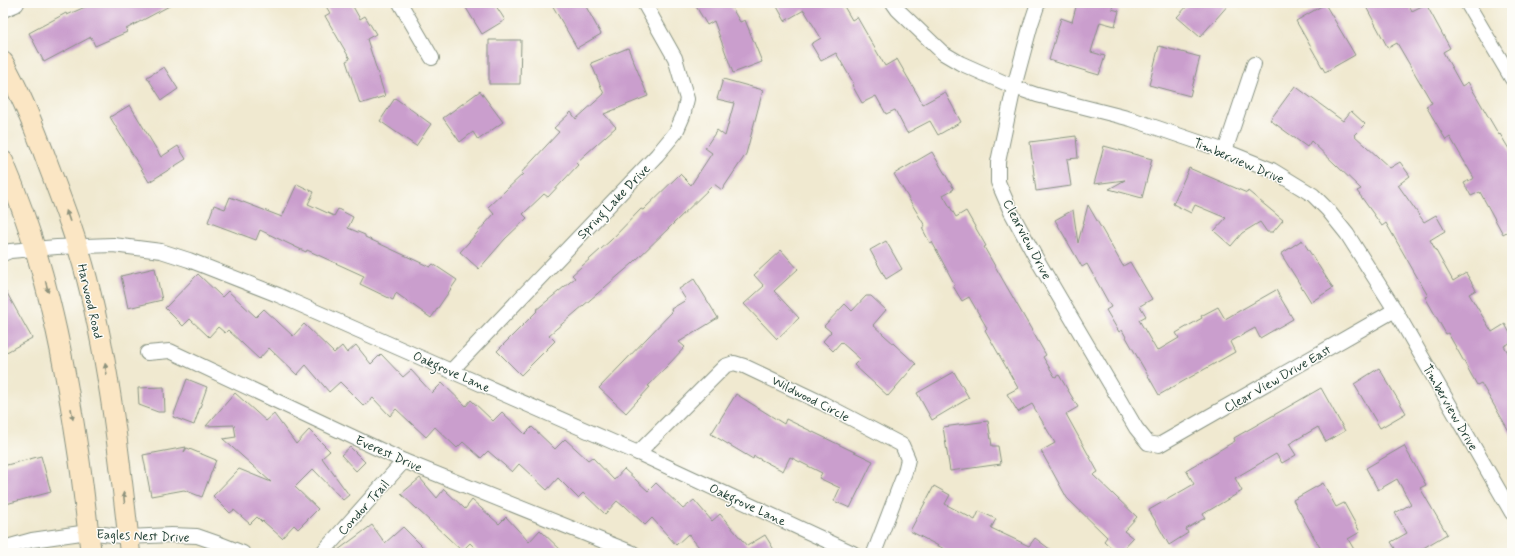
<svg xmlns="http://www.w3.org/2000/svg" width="1515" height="556" viewBox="0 0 1515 556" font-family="Mynerve,sans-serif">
	<rect width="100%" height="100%" fill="#fdfcf7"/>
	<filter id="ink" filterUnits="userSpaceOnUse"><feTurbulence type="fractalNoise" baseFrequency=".025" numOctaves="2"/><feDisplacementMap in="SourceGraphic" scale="8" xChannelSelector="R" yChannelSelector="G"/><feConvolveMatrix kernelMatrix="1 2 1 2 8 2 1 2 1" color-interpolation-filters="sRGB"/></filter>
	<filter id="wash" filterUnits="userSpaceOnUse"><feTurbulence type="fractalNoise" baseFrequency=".012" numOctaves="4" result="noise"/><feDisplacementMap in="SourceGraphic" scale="16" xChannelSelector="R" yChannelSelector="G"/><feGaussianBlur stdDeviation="0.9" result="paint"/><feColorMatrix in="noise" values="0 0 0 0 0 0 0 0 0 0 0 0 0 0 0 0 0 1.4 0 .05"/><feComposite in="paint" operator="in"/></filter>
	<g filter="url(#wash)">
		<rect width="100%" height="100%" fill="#f0e9d0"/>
		<g id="blocks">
			<g fill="#ca9ecd">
				<polygon points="94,3 175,3 126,29 127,32 95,46 91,37 44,62 29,33 66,13 67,15"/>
				<polygon points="324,3 351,3 360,19 365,16 376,34 367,39 385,96 360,104 346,61 350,59 325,16 330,13"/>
				<polygon points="463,3 494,3 505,20 482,34"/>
				<polygon points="551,3 584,3 601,34 577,48"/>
				<polygon points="694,3 729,3 740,22 745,20 762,62 733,73 714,21 707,25"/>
				<polygon points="775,3 842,3 852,20 857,17 885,66 897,59 923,104 945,92 961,122 938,135 930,121 907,133 895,110 886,114 876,96 862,103 852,85 854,84 836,53 821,61 811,44 821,38 804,10 785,21"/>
				<polygon points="1077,3 1113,3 1112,9 1119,11 1115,26 1100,22 1091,52 1105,56 1099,75 1049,60 1061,18 1072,22"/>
				<polygon points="1190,3 1230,3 1200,37 1177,17"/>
				<polygon points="1364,3 1408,3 1412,11 1426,4 1450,48 1443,52 1462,86 1468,82 1499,135 1500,134 1512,154 1512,229 1503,234 1480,192 1471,196 1464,183 1474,178 1450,137 1446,140 1426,106 1432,103 1397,43 1388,48"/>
				<polygon points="1325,4 1355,55 1325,72 1296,21"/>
				<polygon points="489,40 521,40 520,84 489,84"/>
				<polygon points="1159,46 1200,57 1190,96 1149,85"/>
				<polygon points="628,48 648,96 604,114 616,127 576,163 578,165 548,197 544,194 523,214 527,218 505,239 479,269 460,252 494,214 488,207 523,174 521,173 559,132 554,128 571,112 576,119 604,94 591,63"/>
				<polygon points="164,67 178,89 162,100 147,77"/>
				<polygon points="723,79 763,90 746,154 722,190 714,184 632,264 549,335 555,341 521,375 497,351 537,311 536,310 575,278 572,275 610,241 641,209 643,210 680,174 691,185 712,153 705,148 717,130 725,136 734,103 717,99"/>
				<polygon points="1295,86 1343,121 1351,111 1365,124 1354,135 1390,168 1400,162 1410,176 1398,185 1424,222 1436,215 1445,231 1430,240 1453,281 1466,273 1476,290 1469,294 1492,332 1505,324 1512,337 1512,342 1504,346 1512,359 1512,436 1481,383 1477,385 1448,333 1446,334 1425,297 1428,296 1386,223 1382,226 1357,191 1361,189 1311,141 1307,147 1270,120"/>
				<polygon points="480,91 503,122 478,140 473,132 460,142 443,118"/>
				<polygon points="395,98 431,124 416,146 380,121"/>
				<polygon points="130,105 161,157 178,146 186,159 149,182 110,117"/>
				<polygon points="1076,136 1078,158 1067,159 1071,186 1036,191 1030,142"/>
				<polygon points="1104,146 1152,159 1142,198 1109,189 1125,180 1094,184"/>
				<polygon points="932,152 954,189 943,195 956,217 966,211 986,246 984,247 1046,355 1043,357 1055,377 1059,375 1078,407 1066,414 1098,472 1093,475 1137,517 1124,531 1133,538 1119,553 1117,553 1104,541 1107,537 1067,498 1041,451 1055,443 1032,404 1018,412 1007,394 1018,388 985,330 987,328 969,297 962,301 953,286 955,285 932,242 930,243 922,228 925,226 894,174"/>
				<polygon points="1189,168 1247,193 1248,191 1283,220 1273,232 1267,232 1260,222 1242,233 1231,246 1214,231 1226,218 1195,205 1191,213 1173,204"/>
				<polygon points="297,184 314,192 308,204 334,216 338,209 353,217 348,228 365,235 365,237 430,267 433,264 457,280 431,318 396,293 393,300 360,284 364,276 307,250 306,252 260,230 256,240 208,222 214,205 225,209 230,197 282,217"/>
				<polygon points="1088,205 1123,266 1130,262 1152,299 1140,306 1146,316 1139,320 1157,351 1179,338 1176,333 1202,318 1201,316 1218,307 1225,319 1276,290 1293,319 1260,338 1255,328 1230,342 1235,352 1159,395 1122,330 1119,332 1106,310 1111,307 1087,264 1082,267 1055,220 1073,210 1078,243"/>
				<polygon points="1302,240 1333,288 1311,302 1281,254"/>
				<polygon points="886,241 902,269 886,279 870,250"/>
				<polygon points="781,250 798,269 774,291 799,318 777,339 744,304 764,286 754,275"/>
				<polygon points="155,268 162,300 128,308 121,276"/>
				<polygon points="198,274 222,297 228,291 256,317 264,309 293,336 304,324 334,353 342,346 347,353 356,345 371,364 381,354 403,377 411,370 432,393 442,383 466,406 471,400 493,421 502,412 525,434 532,427 555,449 565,439 588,460 592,457 614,480 624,469 648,491 656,483 683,509 694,500 712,521 720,514 747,546 765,535 776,553 704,553 688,534 676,545 652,518 645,525 624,505 623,506 617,501 605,514 583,493 578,498 558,478 547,490 519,464 512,472 488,451 481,458 463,442 457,448 435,427 426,437 396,409 390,416 373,398 364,406 340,382 329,392 306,365 297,375 269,348 259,359 228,330 225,333 218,327 209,337 190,319 183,326 165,308"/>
				<polygon points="694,279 718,318 679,342 685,347 648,386 650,387 626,413 599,388 672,312 671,309 686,300 679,289"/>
				<polygon points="3,286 32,338 3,354"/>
				<polygon points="866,296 871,296 886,310 873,325 916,364 888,396 854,365 860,359 841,342 833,351 823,341 831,332 824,326 845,304 852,311"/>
				<polygon points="1379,368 1406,413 1380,428 1354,384"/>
				<polygon points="954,372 969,398 932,420 917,393"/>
				<polygon points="187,379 207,387 194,425 173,417"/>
				<polygon points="164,387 165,412 158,412 139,405 138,388"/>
				<polygon points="1321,388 1345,431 1326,442 1318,427 1289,444 1296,455 1282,463 1276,454 1235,478 1242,491 1203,514 1205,518 1186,529 1188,533 1169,545 1149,510 1194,484 1186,470 1235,441 1234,438"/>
				<polygon points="235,393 266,421 274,414 296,444 309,430 330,451 322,458 349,495 343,500 313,469 295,487 318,509 298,529 294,525 282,538 263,521 262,522 257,517 250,524 234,510 230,513 213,496 239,469 271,482 223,439 236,437 234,425 206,426"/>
				<polygon points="736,394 784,424 786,419 873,461 850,508 834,501 840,488 819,478 822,473 790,457 783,471 754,456 753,459 711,434"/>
				<polygon points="988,421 992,446 998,446 1001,464 950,471 943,427"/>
				<polygon points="1404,446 1426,485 1420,488 1447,534 1415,553 1398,553 1391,542 1407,533 1395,513 1411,504 1397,479 1378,490 1366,468"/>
				<polygon points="186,447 184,452 187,448 216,460 202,497 184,490 151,496 143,455"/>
				<polygon points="350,447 365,462 356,471 341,455"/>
				<polygon points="41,456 51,492 6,504 3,493 3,466"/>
				<polygon points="420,478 437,498 444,489 465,509 472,500 499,524 506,517 529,542 540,530 564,553 480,553 470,543 462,551 401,494"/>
				<polygon points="1323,483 1336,507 1344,503 1360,532 1348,539 1356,553 1323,553 1293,500"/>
				<polygon points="934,486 950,495 945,504 975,520 979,511 996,519 991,528 1029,546 1035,538 1055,553 952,553 910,531"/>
				<polygon points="372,525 385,543 403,527 429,553 334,553"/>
			</g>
		</g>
	</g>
	<g filter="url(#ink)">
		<use href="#blocks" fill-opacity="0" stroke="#889382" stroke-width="1"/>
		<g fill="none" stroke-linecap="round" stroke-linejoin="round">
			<defs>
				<g id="minor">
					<polyline points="400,3 432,58"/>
					<polyline points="893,3 898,10 943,53 960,63 1014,87 1037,95 1131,119 1225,151 1272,170 1313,195 1327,209 1347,234 1395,310 1512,513"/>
					<polyline points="1038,3 1031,24 1014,87 998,162 998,182 1011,212 1035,256 1136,428 1148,443 1159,445 1395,310"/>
					<polyline points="1467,3 1512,79"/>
					<polyline points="1225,151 1254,64"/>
					<polyline points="3,254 10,251 57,247 113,245 161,251 189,260 278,295 451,371 638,453 853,553"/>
					<polyline points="147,353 170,351 404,461 633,553"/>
					<polyline points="451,371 657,155 676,132 683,116 687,99 675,58 644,3"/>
					<polyline points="638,453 725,366 734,363 744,366 822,403 902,445 908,459 905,472 874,553"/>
					<polyline points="3,548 32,540 88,532 128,537 171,535 197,536 220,544 243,553"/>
					<polyline points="322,553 404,461"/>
				</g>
				<polyline id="tertiary" points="3,8 15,3"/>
				<g id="secondary">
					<path d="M3,62c19,33 33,69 46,105 14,37 28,73 38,112 23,90 33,182 43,274"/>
					<path d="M3,161c40,93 59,184 74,284 6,36 9,72 14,108"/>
				</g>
			</defs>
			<use href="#minor" stroke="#889382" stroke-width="16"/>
			<use href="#tertiary" stroke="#889382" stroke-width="20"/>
			<use href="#secondary" stroke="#889382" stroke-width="22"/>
			<use href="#minor" stroke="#fff" stroke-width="14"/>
			<use href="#tertiary" stroke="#fff" stroke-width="18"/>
			<use href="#secondary" stroke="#fbe6c4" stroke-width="20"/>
		</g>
		<defs><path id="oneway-solid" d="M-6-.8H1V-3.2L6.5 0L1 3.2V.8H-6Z"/></defs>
		<g fill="#8d927c">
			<use href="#oneway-solid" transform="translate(68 216) rotate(-109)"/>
			<use href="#oneway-solid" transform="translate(47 287) rotate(76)"/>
			<use href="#oneway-solid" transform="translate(106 369) rotate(-99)"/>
			<use href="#oneway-solid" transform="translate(72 414) rotate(80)"/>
			<use href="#oneway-solid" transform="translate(124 498) rotate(-96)"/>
		</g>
	</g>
	<g text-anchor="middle" stroke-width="3" stroke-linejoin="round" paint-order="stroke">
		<g font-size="13" fill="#1f3d34" stroke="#fdfcf7">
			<text transform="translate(1239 160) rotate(23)" y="5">Timberview Drive</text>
			<text transform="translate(613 201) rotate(-46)" y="5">Spring Lake Drive</text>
			<text transform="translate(1028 239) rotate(62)" y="5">Clearview Drive</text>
			<text transform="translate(91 301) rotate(77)" y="5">Harwood Road</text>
			<text transform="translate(452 371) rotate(24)" y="5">Oakgrove Lane</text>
			<text transform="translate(1277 378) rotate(-30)" y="5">Clear View Drive East</text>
			<text transform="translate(811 398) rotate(27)" y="5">Wildwood Circle</text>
			<text transform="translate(1451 407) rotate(60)" y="5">Timberview Drive</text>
			<text transform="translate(389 453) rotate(24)" y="5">Everest Drive</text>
			<text transform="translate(748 504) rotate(25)" y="5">Oakgrove Lane</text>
			<text transform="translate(363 507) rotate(-48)" y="5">Condor Trail</text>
			<text transform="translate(143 535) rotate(2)" y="5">Eagles Nest Drive</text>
		</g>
	</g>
	<rect width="1515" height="556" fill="none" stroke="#fdfcf7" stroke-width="16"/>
</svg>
